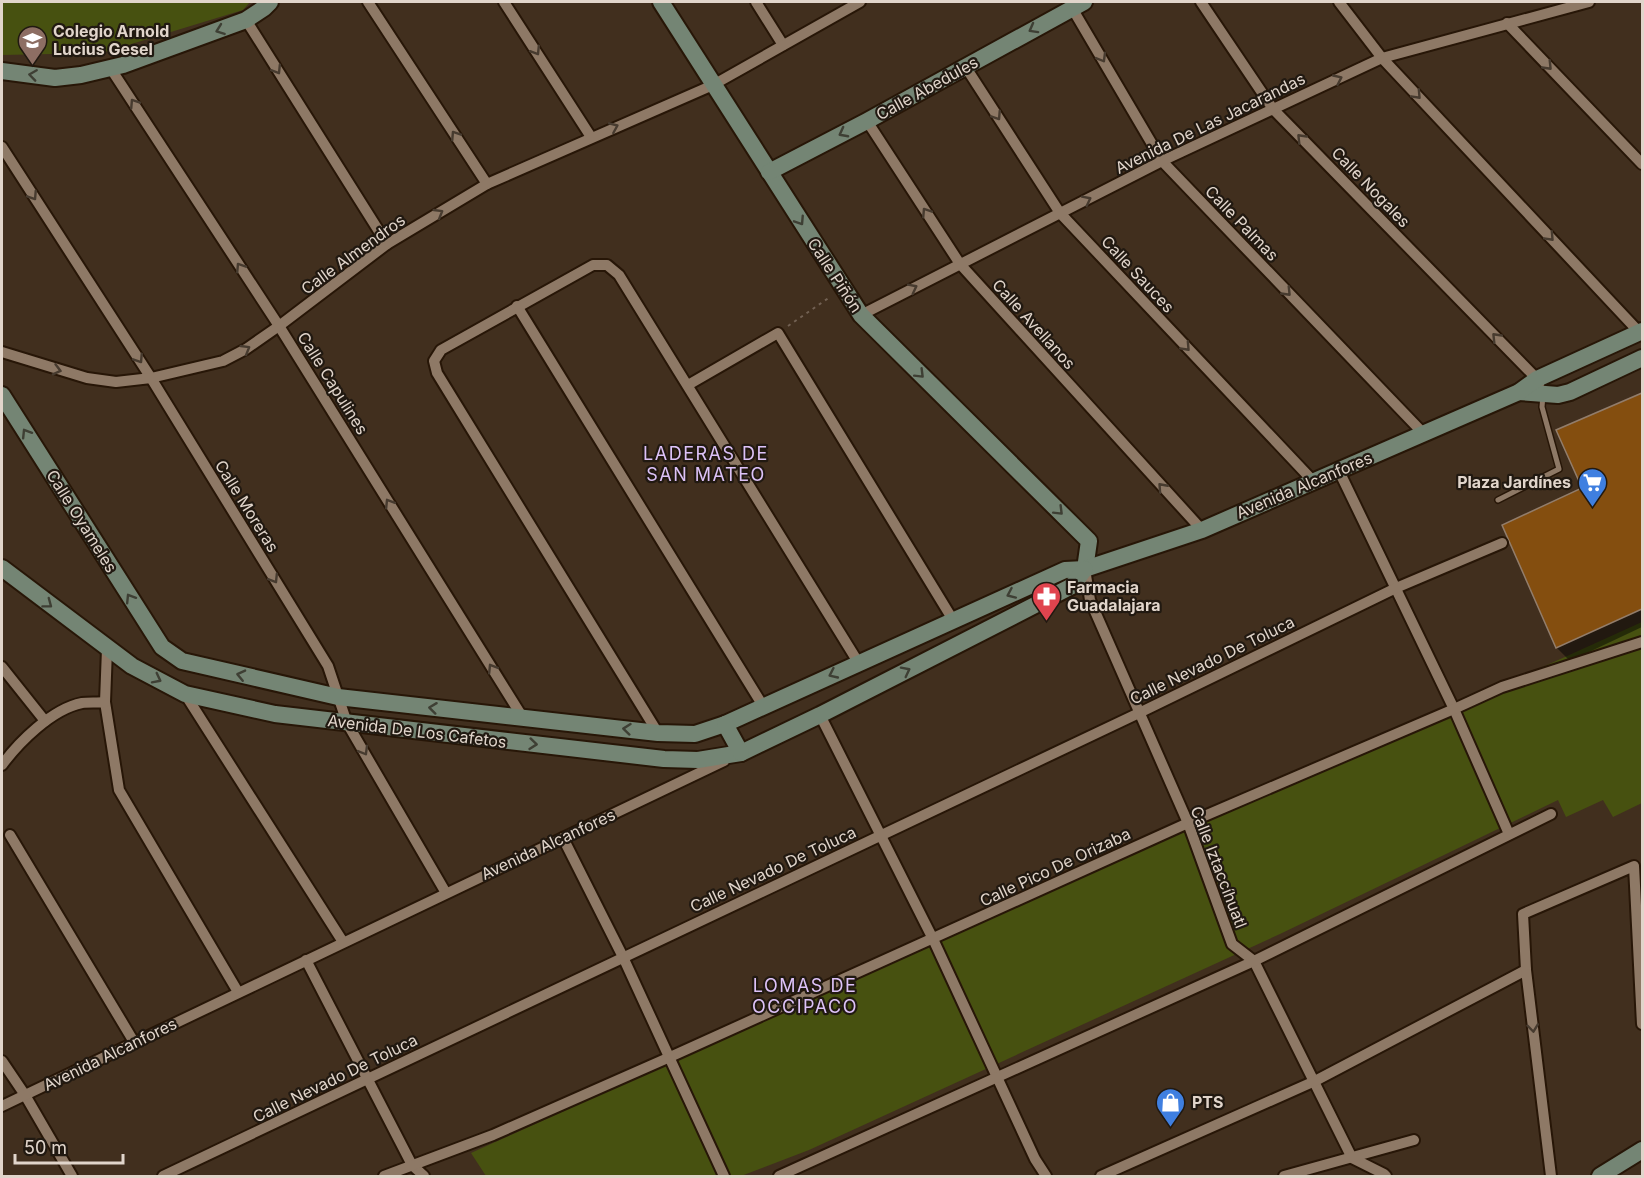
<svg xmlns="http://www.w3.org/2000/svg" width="1644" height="1178" viewBox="0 0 1644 1178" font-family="Inter,sans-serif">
	<rect width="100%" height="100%" fill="#412f1e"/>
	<g fill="#475110">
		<polygon points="2,2 250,2 243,10 102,53 2,55"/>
		<polygon points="1642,622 1642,803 1613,817 1603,800 1566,817 1558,800 1280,934 809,1150 741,1176 486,1176 471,1153"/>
	</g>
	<polygon fill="#0007" points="1642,394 1642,627 1570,661 1557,648 1504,526 1584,489 1558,431"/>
	<polygon fill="#844e0f" stroke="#927d6b" stroke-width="1.5" points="1642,393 1642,609 1556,648 1502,525 1582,488 1556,430"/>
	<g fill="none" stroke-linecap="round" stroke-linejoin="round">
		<defs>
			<polyline id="lane" points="1498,500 1559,469 1542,407 1543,395"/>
			<g id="street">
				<polyline points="368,2 487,184"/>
				<polyline points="504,2 591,137"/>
				<polyline points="756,2 783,45"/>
				<polyline points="1201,2 1273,109 1537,379 1539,384"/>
				<polyline points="1339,2 1382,58 1639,332"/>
				<polyline points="1072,8 1162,161 1423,433"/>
				<polyline points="246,20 387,244"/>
				<polyline points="1507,23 1642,164"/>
				<polyline points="965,66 1060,213 1314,482"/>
				<polyline points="111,69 279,326 523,718"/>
				<polyline points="867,121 960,264 1202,530"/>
				<polyline points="2,147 151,378 328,666 347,723 446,893"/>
				<polyline points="517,306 763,706"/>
				<polyline points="861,315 1162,161 1382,58 1589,2"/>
				<polyline points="2,352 87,378 116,382 151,378 223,361 246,349 279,326 387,244 487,184 713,85 860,2"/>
				<polyline points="688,385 778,333 953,620"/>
				<polyline points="1339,471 1454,709 1509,834"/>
				<polyline points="1085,569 1090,600 1188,823 1232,944 1254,961 1352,1158 1384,1174 1386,1176"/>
				<polyline points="107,649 105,702 119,790 238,992"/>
				<polyline points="2,667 45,721"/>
				<polyline points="185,694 343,942"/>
				<polyline points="820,715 933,939 1035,1159 1046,1176"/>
				<polyline points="658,733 437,373 434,361 441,350 593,265 607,265 619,275 858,662"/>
				<path d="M2,765c17,-23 50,-56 80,-62 7,-1 15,0 23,-1"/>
				<polyline points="10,835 134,1042"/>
				<polyline points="563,838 623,957 724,1176"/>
				<polyline points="306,960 412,1165 424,1176"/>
				<polyline points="2,1061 25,1095 72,1176"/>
				<polyline points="2,1106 724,761"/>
				<polyline points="163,1176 1139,713 1396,588 1502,543"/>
				<polyline points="384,1176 493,1135 670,1057 1188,823 1454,709 1502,687 1642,642"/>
				<polyline points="779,1176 1254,961 1551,814"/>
				<polyline points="1101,1176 1315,1081 1526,970"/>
				<polyline points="1284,1176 1414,1140"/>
				<polyline points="1551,1176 1526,970 1523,914 1634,866 1642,1024"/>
			</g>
			<g id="secondary">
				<polyline points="661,2 861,315 1089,541 1085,569"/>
				<polyline points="2,71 55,78 81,75 123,65 246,20 264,8 270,2"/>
				<polyline points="769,172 867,121 1084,2"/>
				<polyline points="1519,392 1558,395 1570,392 1642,358"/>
				<polyline points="2,395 162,647 182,661 338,697 658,733 695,734 725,724 1065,570 1085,569 1202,530 1519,392 1537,379 1642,331"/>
				<polyline points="2,568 132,666 185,694 275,714 664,759 698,760 741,753 820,715 1072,586 1085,569"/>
				<polyline points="725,724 741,753"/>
				<polyline points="1600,1176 1642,1150"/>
			</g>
		</defs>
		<use href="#lane" stroke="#271607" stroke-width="8"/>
		<use href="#street" stroke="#271607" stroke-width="14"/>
		<use href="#secondary" stroke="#271607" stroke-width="20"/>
		<polyline stroke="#726153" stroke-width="2" stroke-dasharray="3 4.5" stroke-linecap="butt" points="788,326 830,297"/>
		<use href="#lane" stroke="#8e7966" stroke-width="5"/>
		<use href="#street" stroke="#8e7966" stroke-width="10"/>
		<use href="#secondary" stroke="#748574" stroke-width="16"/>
	</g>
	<defs><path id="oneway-chevron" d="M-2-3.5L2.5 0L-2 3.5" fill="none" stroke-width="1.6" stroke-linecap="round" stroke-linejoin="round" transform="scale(1.5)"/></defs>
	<g stroke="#3e3f34">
		<use href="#oneway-chevron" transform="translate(1033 29) rotate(151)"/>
		<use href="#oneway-chevron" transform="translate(220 30) rotate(160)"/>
		<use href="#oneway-chevron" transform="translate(33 75) rotate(-172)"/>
		<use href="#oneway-chevron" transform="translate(843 133) rotate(152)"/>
		<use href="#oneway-chevron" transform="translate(800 221) rotate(57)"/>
		<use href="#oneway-chevron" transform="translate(920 374) rotate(45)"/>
		<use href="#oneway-chevron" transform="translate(26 433) rotate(-122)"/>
		<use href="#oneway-chevron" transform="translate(1059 511) rotate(45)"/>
		<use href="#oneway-chevron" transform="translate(1011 594) rotate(156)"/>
		<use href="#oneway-chevron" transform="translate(130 598) rotate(-122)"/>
		<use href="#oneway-chevron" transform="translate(48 604) rotate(37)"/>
		<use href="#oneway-chevron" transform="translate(906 671) rotate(-27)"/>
		<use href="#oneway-chevron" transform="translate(833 674) rotate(155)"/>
		<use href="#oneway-chevron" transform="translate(241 675) rotate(-167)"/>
		<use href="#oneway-chevron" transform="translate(157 679) rotate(27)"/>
		<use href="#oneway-chevron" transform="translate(433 708) rotate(-173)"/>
		<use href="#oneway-chevron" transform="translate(627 729) rotate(-174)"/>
		<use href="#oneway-chevron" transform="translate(533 744) rotate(6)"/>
	</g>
	<g stroke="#473b2f">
		<use href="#oneway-chevron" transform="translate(536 51) rotate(58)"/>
		<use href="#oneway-chevron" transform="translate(1102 58) rotate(60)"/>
		<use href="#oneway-chevron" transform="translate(1548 66) rotate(46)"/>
		<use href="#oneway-chevron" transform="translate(277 70) rotate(58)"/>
		<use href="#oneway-chevron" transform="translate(1338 79) rotate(-25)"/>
		<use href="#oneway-chevron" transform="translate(1417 95) rotate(47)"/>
		<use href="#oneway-chevron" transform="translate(134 103) rotate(-123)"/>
		<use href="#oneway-chevron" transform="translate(997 116) rotate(57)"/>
		<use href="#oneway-chevron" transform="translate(614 127) rotate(-23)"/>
		<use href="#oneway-chevron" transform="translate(455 135) rotate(-123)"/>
		<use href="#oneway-chevron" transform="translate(1301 138) rotate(-134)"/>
		<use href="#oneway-chevron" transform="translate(33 196) rotate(57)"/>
		<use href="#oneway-chevron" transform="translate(1087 200) rotate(-27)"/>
		<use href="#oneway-chevron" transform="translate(926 212) rotate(-123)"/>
		<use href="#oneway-chevron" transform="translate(439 213) rotate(-31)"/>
		<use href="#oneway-chevron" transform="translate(1550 237) rotate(47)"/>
		<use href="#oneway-chevron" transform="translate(240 267) rotate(-123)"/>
		<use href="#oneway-chevron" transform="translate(913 288) rotate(-27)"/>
		<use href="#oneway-chevron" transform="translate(1287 292) rotate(46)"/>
		<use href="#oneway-chevron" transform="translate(1496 337) rotate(-134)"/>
		<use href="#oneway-chevron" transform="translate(1186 347) rotate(47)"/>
		<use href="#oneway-chevron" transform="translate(246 349) rotate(-31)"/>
		<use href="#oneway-chevron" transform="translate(139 359) rotate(57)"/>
		<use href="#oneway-chevron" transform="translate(57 370) rotate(15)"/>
		<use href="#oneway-chevron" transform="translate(1162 487) rotate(-132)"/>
		<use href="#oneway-chevron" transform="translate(389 503) rotate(-122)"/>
		<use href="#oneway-chevron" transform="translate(274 579) rotate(58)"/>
		<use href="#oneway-chevron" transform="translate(492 668) rotate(-122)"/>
		<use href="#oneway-chevron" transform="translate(364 751) rotate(60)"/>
		<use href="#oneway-chevron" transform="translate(1533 1028) rotate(83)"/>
	</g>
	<defs>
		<symbol id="school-pin" viewBox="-11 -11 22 30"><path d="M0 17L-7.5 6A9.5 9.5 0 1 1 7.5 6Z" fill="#8d6e63" stroke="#211911"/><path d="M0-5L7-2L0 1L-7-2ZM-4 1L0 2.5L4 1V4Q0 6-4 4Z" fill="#fff"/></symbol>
		<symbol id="supermarket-pin" viewBox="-11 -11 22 30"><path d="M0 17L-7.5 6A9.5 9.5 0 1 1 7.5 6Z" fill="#3f7fe0" stroke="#211911"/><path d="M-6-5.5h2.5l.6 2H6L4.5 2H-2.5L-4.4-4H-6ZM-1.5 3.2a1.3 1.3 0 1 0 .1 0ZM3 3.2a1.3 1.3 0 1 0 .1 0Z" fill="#fff"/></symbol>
		<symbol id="pharmacy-pin" viewBox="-11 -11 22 30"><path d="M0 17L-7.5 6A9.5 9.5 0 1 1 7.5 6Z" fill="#e0444e" stroke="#211911"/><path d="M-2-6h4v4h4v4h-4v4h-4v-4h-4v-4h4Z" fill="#fff"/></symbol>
		<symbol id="shop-pin" viewBox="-11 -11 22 30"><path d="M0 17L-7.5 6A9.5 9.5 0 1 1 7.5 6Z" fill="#3f7fe0" stroke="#211911"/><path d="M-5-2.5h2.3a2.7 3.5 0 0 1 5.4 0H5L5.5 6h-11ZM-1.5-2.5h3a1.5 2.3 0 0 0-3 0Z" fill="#fff"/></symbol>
	</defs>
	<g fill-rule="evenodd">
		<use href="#school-pin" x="16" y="24" width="33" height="45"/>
		<use href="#supermarket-pin" x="1576" y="466" width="33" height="45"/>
		<use href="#pharmacy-pin" x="1030" y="580" width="33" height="45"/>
		<use href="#shop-pin" x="1154" y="1086" width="33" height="45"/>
	</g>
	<g text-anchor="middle" stroke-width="4.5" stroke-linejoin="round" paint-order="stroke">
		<g font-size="16" font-weight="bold" fill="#e1d5cb" stroke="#211911" text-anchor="start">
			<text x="53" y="37">Colegio Arnold<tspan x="53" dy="18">Lucius Gesel</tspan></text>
			<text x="1571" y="488" text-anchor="end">Plaza Jardínes</text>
			<text x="1067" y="593">Farmacia<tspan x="1067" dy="18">Guadalajara</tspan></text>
			<text x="1192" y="1108">PTS</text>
		</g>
		<g font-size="16" fill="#e1d5cb" stroke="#211911">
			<text transform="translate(927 88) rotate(-29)" y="6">Calle Abedules</text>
			<text transform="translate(1210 123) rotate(-26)" y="6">Avenida De Las Jacarandas</text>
			<text transform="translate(1371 187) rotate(46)" y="6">Calle Nogales</text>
			<text transform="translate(1242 223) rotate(46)" y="6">Calle Palmas</text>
			<text transform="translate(353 254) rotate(-36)" y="6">Calle Almendros</text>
			<text transform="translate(1138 274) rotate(47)" y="6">Calle Sauces</text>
			<text transform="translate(835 275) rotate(57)" y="6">Calle Piñón</text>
			<text transform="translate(1034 324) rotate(48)" y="6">Calle Avellanos</text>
			<text transform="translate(333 383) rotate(58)" y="6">Calle Capulines</text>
			<text transform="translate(1304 485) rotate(-23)" y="6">Avenida Alcanfores</text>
			<text transform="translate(247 506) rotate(58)" y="6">Calle Moreras</text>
			<text transform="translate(82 521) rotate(58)" y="6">Calle Oyameles</text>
			<text transform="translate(1212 660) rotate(-26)" y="6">Calle Nevado De Toluca</text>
			<text transform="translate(417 731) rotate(7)" y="6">Avenida De Los Cafetos</text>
			<text transform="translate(548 844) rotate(-25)" y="6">Avenida Alcanfores</text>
			<text transform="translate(1055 867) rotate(-25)" y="6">Calle Pico De Orizaba</text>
			<text transform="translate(1219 867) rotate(69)" y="6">Calle Iztaccíhuatl</text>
			<text transform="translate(773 869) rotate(-25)" y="6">Calle Nevado De Toluca</text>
			<text transform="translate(110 1054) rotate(-26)" y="6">Avenida Alcanfores</text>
			<text transform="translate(335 1078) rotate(-26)" y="6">Calle Nevado De Toluca</text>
		</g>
		<g font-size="18" letter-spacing="1.5" fill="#ddc2f8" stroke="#211911">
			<text x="706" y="460">LADERAS DE<tspan x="706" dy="21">SAN MATEO</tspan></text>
			<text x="805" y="992">LOMAS DE<tspan x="805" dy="21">OCCIPACO</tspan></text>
		</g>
	</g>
	<rect width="1644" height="1178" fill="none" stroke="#e1d5cb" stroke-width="6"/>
	<path d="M15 1154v9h108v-9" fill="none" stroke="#e1d5cb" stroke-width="3"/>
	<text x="24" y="1154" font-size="18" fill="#e1d5cb" stroke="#211911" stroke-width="4.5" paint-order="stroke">50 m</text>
</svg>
